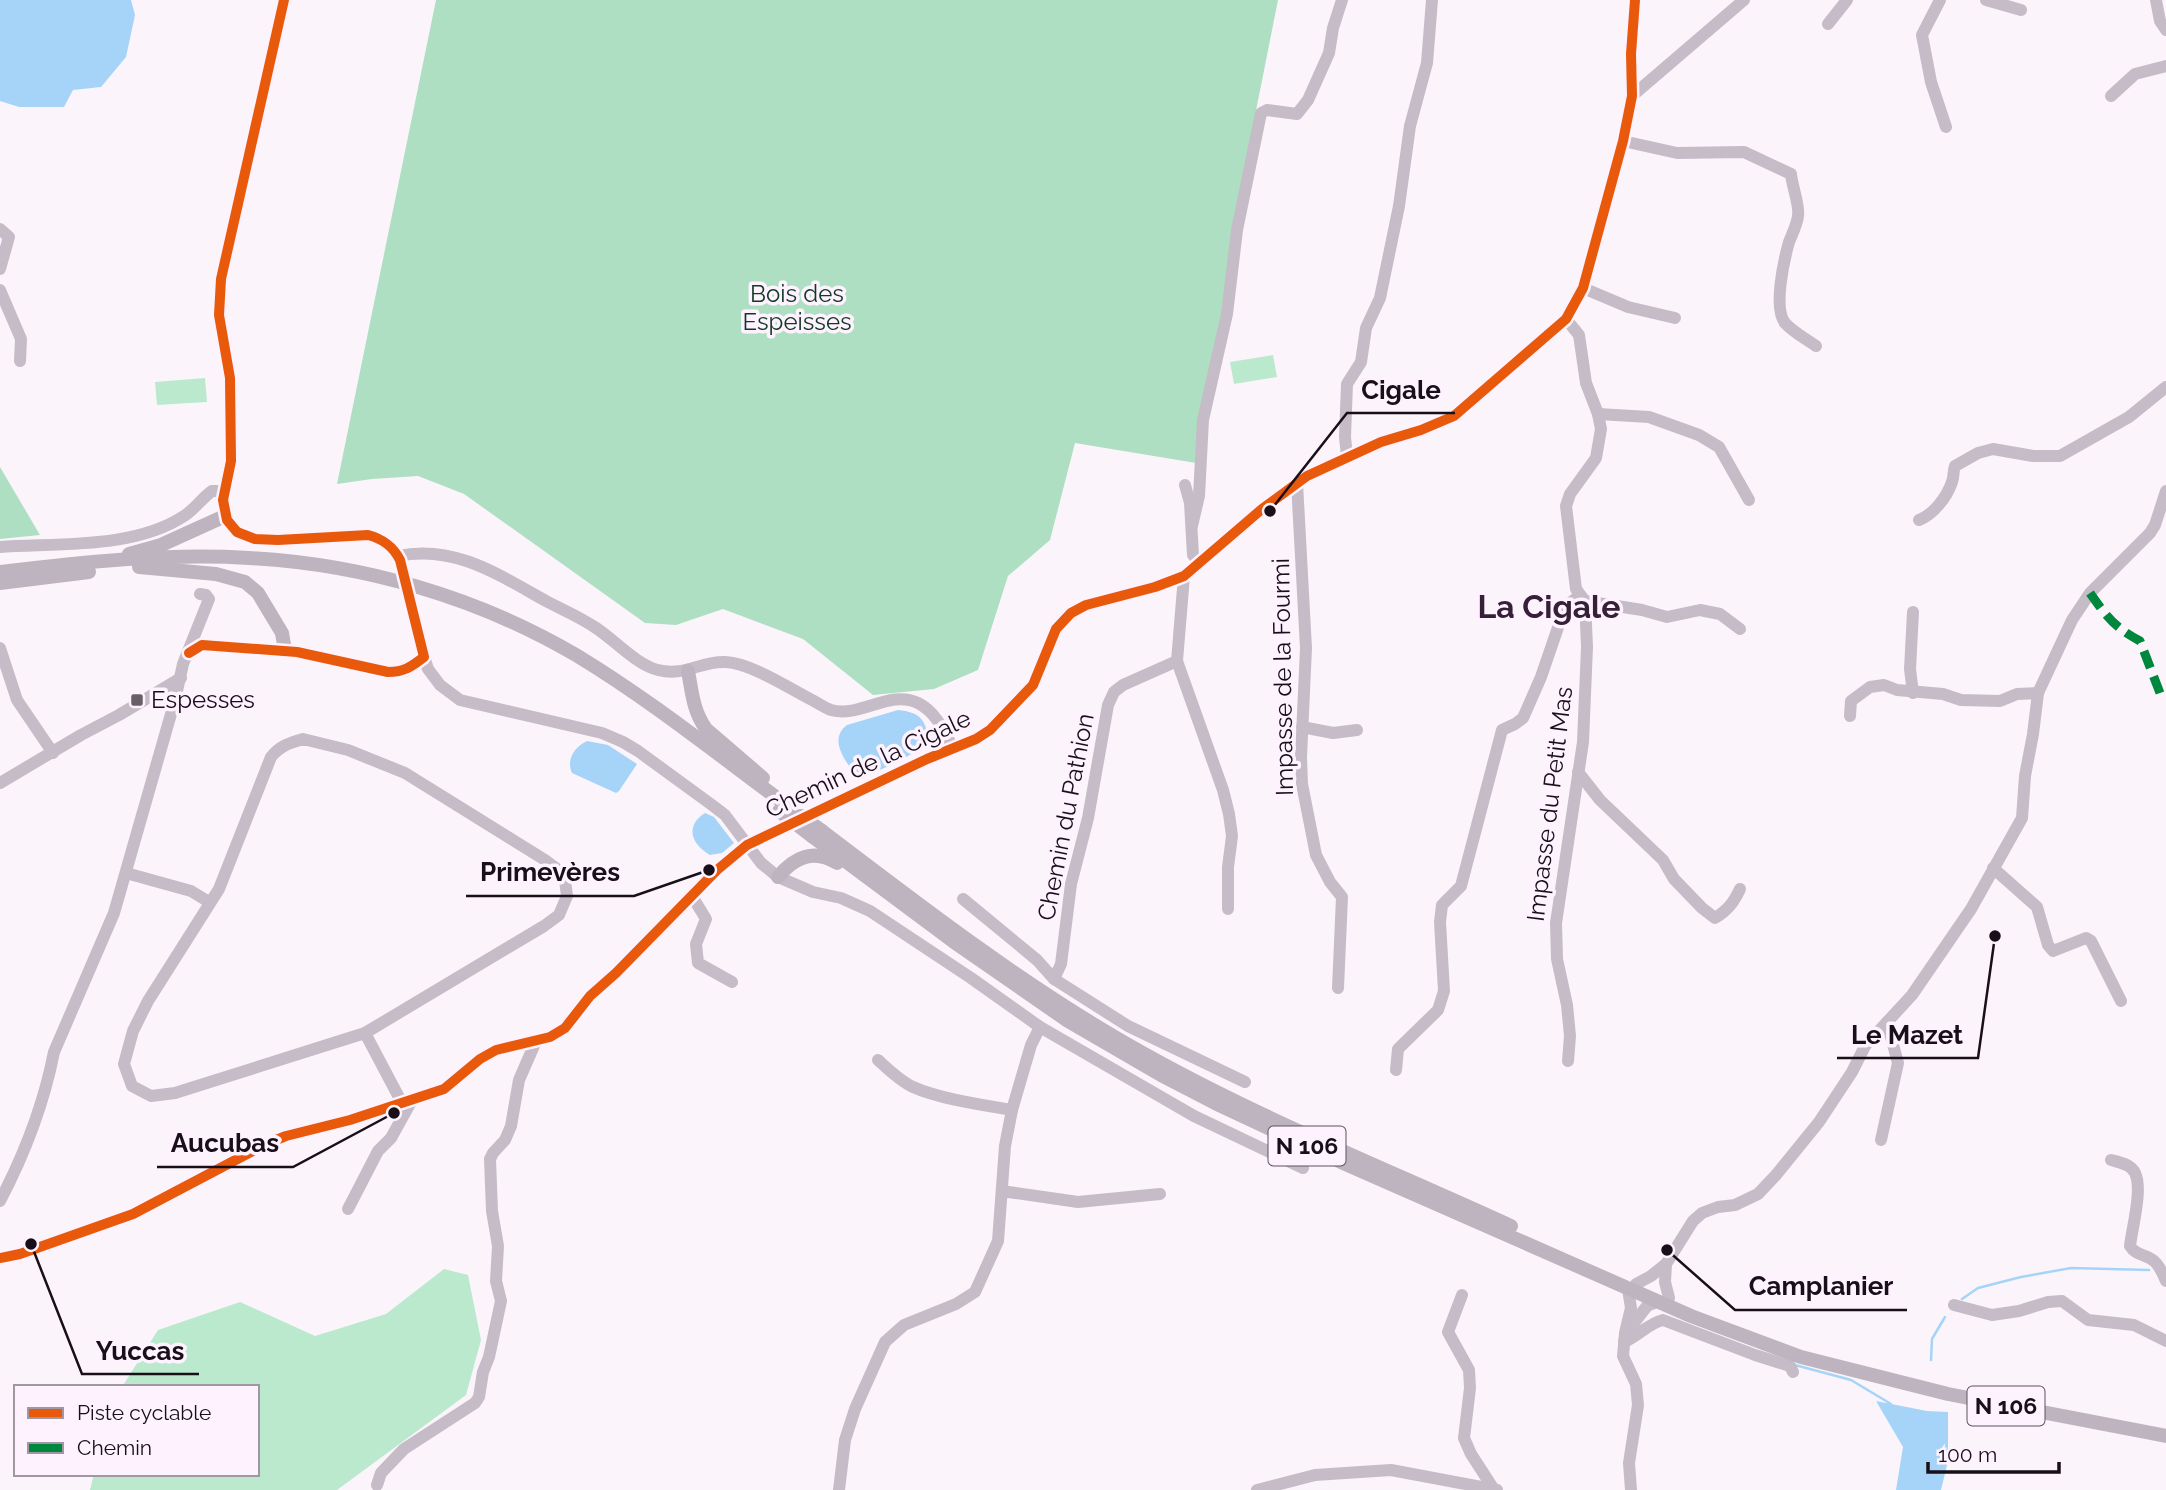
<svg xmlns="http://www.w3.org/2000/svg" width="2166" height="1490" viewBox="0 0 2166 1490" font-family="Raleway,sans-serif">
	<rect width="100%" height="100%" fill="#fbf5fb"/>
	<g fill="#bae9cd">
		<polygon points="1273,355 1277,377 1234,384 1230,362"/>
		<polygon points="205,378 207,402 157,405 155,382"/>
		<polygon points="444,1269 468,1275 481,1340 466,1395 337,1490 90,1490 94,1474 257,1474 257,1387 122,1387 158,1330 240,1302 315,1336 386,1314"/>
	</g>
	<g fill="#afdfc2">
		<polygon points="436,0 1278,0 1233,226 1223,309 1196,463 1075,443 1050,540 1008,576 978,670 934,689 873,695 803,639 723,609 676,625 645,623 464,494 418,476 372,479 337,484"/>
		<polygon points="0,467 40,535 0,539"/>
	</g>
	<g fill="#a6d4f8">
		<polygon points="0,0 131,0 135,15 126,57 101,87 73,90 64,107 19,107 0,101"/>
		<path d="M898,710c23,2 29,11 30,33 -16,12 -52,33 -72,32 -11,-14 -28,-36 -9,-50z"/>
		<path d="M587,741l21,4 29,19 -18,27 -3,2 -44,-20c-6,-13 2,-26 15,-32z"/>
		<path d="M705,813l9,4 20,26 -12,10 -12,2c-18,-10 -26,-29 -5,-42z"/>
		<polygon points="1876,1401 1927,1411 1948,1412 1948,1461 1941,1490 1896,1490 1903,1447"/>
	</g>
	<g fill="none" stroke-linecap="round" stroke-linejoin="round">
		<g stroke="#a6d4f8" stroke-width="2.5">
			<polyline points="1962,1299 1978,1288 2021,1277 2071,1268 2149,1270"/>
			<polyline points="1931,1360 1932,1339 1945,1317"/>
			<polyline points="1795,1365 1851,1380 1891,1404"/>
		</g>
		<g stroke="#c5bcc7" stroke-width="12">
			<path d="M284,0l-63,279 -2,36 11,63 1,83 -8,39 4,20 10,12 18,7 23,1 90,-5c15,4 25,11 32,25"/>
			<polyline points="1940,0 1922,35 1931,82 1946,127"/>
			<polyline points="1986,0 2021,10"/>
			<polyline points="2156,0 2160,21 2166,30"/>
			<polyline points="1828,24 1847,0"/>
			<polyline points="1632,96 1744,0"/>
			<polyline points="2111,96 2135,74 2166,66"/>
			<path d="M1623,141l54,12 67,-1 47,22c1,12 9,32 7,42 -1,9 -6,18 -9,26 -5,18 -16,66 -4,81 8,9 21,16 31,23"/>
			<polyline points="0,229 9,237 0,269"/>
			<polyline points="1583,288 1628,307 1675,318"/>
			<polyline points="0,290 21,339 20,361"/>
			<polyline points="1566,319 1579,335 1586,383 1598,414 1601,429 1596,458 1570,494 1566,506 1576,589 1585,601 1587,647 1583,742 1556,923 1557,959 1567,1005 1570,1036 1568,1061"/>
			<polyline points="1598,414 1649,417 1699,435 1719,447 1749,500"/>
			<polyline points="1347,456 1345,437 1347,384 1361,362 1366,328 1380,298 1399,206 1410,126 1427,63 1432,0"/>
			<polyline points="1297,483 1306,648 1301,757 1302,784 1316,855 1330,882 1342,897 1338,988"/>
			<polyline points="1185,485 1190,503 1193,555 1199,563"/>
			<path d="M1919,520c14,-5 28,-23 33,-38 2,-5 1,-11 3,-16l23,-13 15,-4 40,7h27l69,-39 37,-30"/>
			<polyline points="1192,526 1199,496 1203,420 1227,314 1237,230 1261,113 1267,110 1297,114 1308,100 1329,53 1333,28 1342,0"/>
			<path d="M0,547c58,-4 134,2 184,-31 11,-7 18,-18 28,-25h13"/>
			<path d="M398,556c56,-12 101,19 148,45 15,8 32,15 47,25 20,12 43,39 65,44 27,7 45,-10 68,-8 24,1 63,26 86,38 6,3 13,8 19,10 30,8 58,-21 87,-7 18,9 26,28 35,45"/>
			<polyline points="1585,601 1642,610 1667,617 1700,610 1720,614 1740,629"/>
			<polyline points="1913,612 1910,669 1913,693"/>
			<polyline points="0,648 17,700 53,753"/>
			<polyline points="189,653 202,645 297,652 388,672 405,671 424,657 411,605"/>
			<polyline points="424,657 428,669 440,685 460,700 602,733 623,742 638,751 712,805 725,815 761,863 778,877 813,892 841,898 870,911 971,978 1040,1027 1194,1116 1303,1168"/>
			<polyline points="1177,661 1223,790 1229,814 1232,836 1228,867 1228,909"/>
			<polyline points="1850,716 1851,701 1870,687 1884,685 1897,690 1943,694 1961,700 2000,701 2017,694 2038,693"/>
			<polyline points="1302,727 1333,733 1357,730"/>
			<path d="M303,739l45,11 57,23 140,87 12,9 8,11 2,16 -8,19 -15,11 -179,107 -190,60 -24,3 -19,-10 -8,-22 9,-33 15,-30 71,-112 52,-132c9,-11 18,-14 32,-18z"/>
			<path d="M1578,772l22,28 63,60 11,19 28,29 13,10c13,-8 19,-16 25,-29"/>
			<polyline points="0,783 81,735 119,715 181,678"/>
			<polyline points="1993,868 2037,907 2048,945 2053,951 2086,938 2091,941 2121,1001"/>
			<polyline points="126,873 191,891 209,902"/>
			<polyline points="692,896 706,919 696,944 698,963 732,982"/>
			<polyline points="963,899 1037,960 1054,979 1128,1026 1245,1082"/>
			<polyline points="1054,979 1061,964 1071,884 1088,818 1108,705 1114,692 1123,685 1177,661 1184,576"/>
			<polyline points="365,1033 402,1103"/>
			<path d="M878,1060c11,10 22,21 35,27 27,12 70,18 99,23"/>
			<polyline points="1396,1070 1398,1049 1438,1010 1444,991 1440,922 1442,905 1461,886 1502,730 1515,724 1523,718 1541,677 1565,607 1579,596"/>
			<polyline points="1881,1140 1898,1063 1887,1022"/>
			<path d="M2111,1160c8,2 20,4 24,13 8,16 -3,55 -5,73 6,10 16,8 24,15 6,5 9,13 12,20"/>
			<polyline points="1002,1191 1078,1202 1160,1194"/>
			<path d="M0,1201c24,-46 44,-98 54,-149l60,-139 61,-213 8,-36 26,-65 -3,-4 -6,-1"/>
			<polyline points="348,1209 378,1151 391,1138 412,1100"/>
			<polyline points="0,1258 20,1254 133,1214 266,1144 286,1136 350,1120 444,1089 480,1059 496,1050 550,1037 565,1028 590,996 616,973 717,870 747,845 927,759 976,739 990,730 1033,685 1056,629 1071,613 1086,605 1155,587 1184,576 1262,509 1307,476 1381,442 1421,430 1454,416 1566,319 1583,288 1623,141 1632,96 1631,54 1635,0"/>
			<polyline points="1666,1264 1665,1282 1669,1298"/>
			<polyline points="1636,1284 1651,1276 1666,1264 1693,1221 1702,1213 1718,1207 1735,1205 1758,1194 1776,1175 1819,1122 1852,1072 1865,1046 1912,995 1971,909 2022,818 2025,776 2033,734 2038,693 2072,620 2090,593 2150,533 2155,525 2166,491"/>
			<polyline points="1628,1289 1631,1308 1625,1333 1623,1356 1636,1384 1638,1405 1629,1463 1631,1490"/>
			<polyline points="1462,1295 1448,1332 1469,1370 1470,1388 1464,1438 1471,1454 1493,1488"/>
			<polyline points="1954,1305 1992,1315 2019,1311 2048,1302 2062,1301 2088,1320 2134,1325 2166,1341"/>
			<polyline points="1630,1328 1647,1306 1657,1302"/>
			<path d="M1624,1342c14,-6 25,-19 39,-22l92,35 35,11 3,6"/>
			<polyline points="377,1485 381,1473 404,1449 475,1403 479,1397 483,1372 489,1357 501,1301 496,1281 498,1246 492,1211 490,1159 493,1153 505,1140 511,1126 519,1080 536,1041"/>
			<polyline points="839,1490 845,1440 855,1409 885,1342 904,1325 956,1304 975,1292 998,1241 1005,1146 1012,1110 1031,1045 1040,1027"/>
			<polyline points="1257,1490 1315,1475 1391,1470 1497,1490"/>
		</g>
		<g stroke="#beb4c0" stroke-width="14">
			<polyline points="129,554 161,545 225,516"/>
			<polyline points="139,567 216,574 245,582 258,593 282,633 285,651"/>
			<path d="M0,572c82,-10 166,-19 249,-14 114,6 228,39 327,97 76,46 145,102 216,154"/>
			<polyline points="0,583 89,572"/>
			<path d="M688,671c4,21 5,40 18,58l57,49"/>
			<path d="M822,831c95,72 189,145 291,205 127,75 265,129 398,190"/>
			<polyline points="813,837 954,942 1068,1021 1161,1075 1221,1106 1341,1162 1691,1316 1801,1357 1948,1394 2166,1436"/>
			<path d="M778,877c16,-20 36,-29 59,-14"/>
		</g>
		<polyline stroke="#c5bcc7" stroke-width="12" points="400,560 411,605"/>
		<g stroke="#beb4c0" stroke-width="14">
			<polyline points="779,811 813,837"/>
			<polyline points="801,816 822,831"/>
		</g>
		<path stroke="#00873e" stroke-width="9" stroke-dasharray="18 9" stroke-linecap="butt" d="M2090,593c17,24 24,34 50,48l20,52"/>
		<defs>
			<g id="cycleway">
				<path d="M189,653l13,-8 95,7 91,20c16,0 23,-5 36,-15l-24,-97c-7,-14 -17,-21 -32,-25l-90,5 -23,-1 -18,-7 -10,-12 -4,-20 8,-39 -1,-83 -11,-63 2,-36 63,-279"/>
				<polyline points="0,1258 20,1254 133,1214 266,1144 286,1136 350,1120 444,1089 480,1059 496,1050 550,1037 565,1028 590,996 616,973 717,870 747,845 927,759 976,739 990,730 1033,685 1056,629 1071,613 1086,605 1155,587 1184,576 1262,509 1307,476 1381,442 1421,430 1454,416 1566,319 1583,288 1623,141 1632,96 1631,54 1635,0"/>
			</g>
		</defs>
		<use href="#cycleway" stroke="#fdf2fe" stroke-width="15"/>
		<use href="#cycleway" stroke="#e8590c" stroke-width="10"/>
	</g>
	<rect fill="#676068" stroke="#fdf2fe" stroke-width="2.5" x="130" y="693" width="14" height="14" rx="3.5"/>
	<g text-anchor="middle" stroke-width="7" stroke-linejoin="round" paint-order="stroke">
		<g fill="#fdf2fe" stroke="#5d535e" stroke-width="2">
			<rect x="1268.5" y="1126.5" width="77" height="39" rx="5"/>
			<rect x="1967.5" y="1386.5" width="77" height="39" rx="5"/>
		</g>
		<g font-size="23" font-weight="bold" fill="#180f19">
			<text x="1307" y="1154">N 106</text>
			<text x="2006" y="1414">N 106</text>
		</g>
		<g font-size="24" fill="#103822" stroke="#fdf2fe">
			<text x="797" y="302">Bois des<tspan x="797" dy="28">Espeisses</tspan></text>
		</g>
		<g font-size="24" fill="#180f19" stroke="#fdf2fe">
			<text transform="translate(1283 677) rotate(-91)" y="8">Impasse de la Fourmi</text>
			<text transform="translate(868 764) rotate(-25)" y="8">Chemin de la Cigale</text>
			<text transform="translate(1550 804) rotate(-83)" y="8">Impasse du Petit Mas</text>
			<text transform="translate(1066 817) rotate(-79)" y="8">Chemin du Pathion</text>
		</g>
		<g font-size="24" fill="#180f19" stroke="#fdf2fe" text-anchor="start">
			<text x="151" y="708">Espesses</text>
		</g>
		<g font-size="32" font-weight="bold" fill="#352037" stroke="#fdf2fe">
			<text x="1549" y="618">La Cigale</text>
		</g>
	</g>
	<path fill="none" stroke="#180f19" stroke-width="2.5" d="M1270 511L1347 413H1455M709 870L634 896H466M1995 936L1978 1058H1837M394 1113L293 1167H157M1667 1250L1735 1310H1907M31 1244L82 1374H199"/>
	<g fill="#180f19" stroke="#fdf2fe" stroke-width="2.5">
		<circle cx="1270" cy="511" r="7"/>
		<circle cx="709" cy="870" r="7"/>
		<circle cx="1995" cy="936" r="7"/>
		<circle cx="394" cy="1113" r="7"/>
		<circle cx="1667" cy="1250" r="7"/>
		<circle cx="31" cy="1244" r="7"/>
	</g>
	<g font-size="26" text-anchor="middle" font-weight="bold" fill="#180f19" stroke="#fdf2fe" stroke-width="7" stroke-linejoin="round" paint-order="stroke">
		<text x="1401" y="399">Cigale</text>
		<text x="550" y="881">Primevères</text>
		<text x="1907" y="1044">Le Mazet</text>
		<text x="225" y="1152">Aucubas</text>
		<text x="1821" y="1295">Camplanier</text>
		<text x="140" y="1360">Yuccas</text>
	</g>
	<rect x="14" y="1385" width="245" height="91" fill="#fdf2fe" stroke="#a197a2" stroke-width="2"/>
	<rect x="28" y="1408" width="35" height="10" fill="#e8590c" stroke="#a197a2" stroke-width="2"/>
	<text x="77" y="1420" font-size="21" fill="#180f19">Piste cyclable</text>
	<rect x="28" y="1443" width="35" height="10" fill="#00873e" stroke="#a197a2" stroke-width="2"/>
	<text x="77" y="1455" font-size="21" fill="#180f19">Chemin</text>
	<path d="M1928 1462v10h131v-10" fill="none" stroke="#180f19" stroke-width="3.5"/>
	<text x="1938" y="1462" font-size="21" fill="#180f19" stroke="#fdf2fe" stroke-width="5" paint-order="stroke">100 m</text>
</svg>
